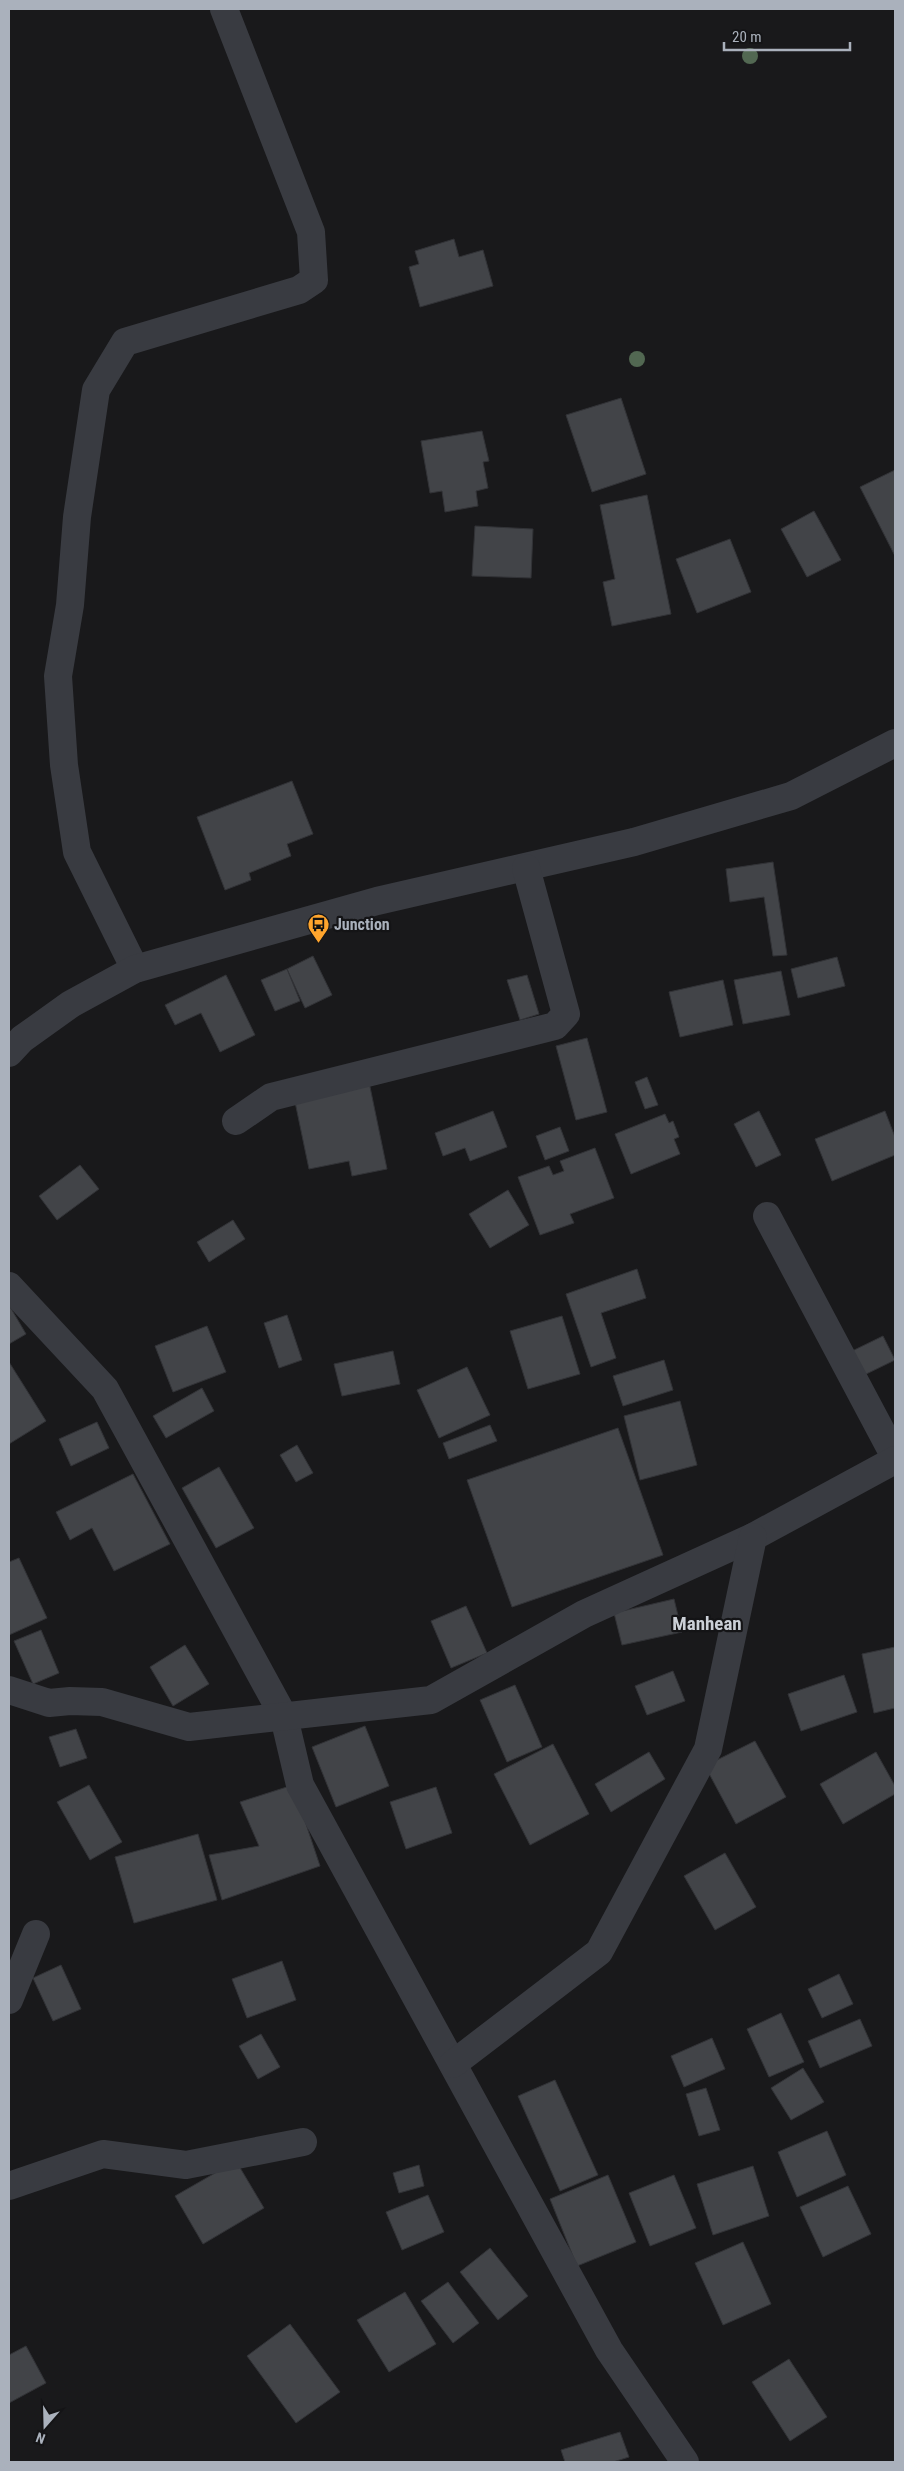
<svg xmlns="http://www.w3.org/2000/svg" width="904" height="2471" viewBox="0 0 904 2471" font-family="'Roboto Condensed',sans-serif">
	<rect width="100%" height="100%" fill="#19191b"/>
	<g fill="#424448" stroke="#323337">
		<polygon points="454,239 459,257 483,250 493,286 420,307 409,267 419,264 415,251"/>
		<polygon points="621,398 646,474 592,492 566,415"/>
		<polygon points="482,431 489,461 483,462 488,488 476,491 478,506 445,512 442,491 430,493 421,441"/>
		<polygon points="895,470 895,556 860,487"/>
		<polygon points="647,495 671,614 612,626 603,582 615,579 600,505"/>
		<polygon points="814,511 841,560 807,577 781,529"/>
		<polygon points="475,526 533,529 531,578 472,576"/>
		<polygon points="730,539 751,592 697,613 676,559"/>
		<polygon points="292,781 313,834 287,844 291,856 249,873 251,880 225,890 197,817"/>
		<polygon points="773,862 787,955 773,956 764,897 730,902 726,869"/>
		<polygon points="313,956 332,995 305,1008 287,969"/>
		<polygon points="837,957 845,986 798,998 791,969"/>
		<polygon points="287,969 300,1001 275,1011 261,980"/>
		<polygon points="781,971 790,1015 743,1024 734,980"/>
		<polygon points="226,975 255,1035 220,1052 201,1013 175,1025 165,1005"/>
		<polygon points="527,975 539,1014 520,1020 507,980"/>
		<polygon points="723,980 733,1025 680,1037 669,992"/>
		<polygon points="587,1038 607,1112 576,1120 556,1046"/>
		<polygon points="647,1077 658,1105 645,1109 635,1082"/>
		<polygon points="369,1082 387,1169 352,1176 349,1161 309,1169 294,1097"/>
		<polygon points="493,1111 507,1147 470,1161 465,1148 443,1156 435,1133"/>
		<polygon points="759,1111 781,1155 756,1167 734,1124"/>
		<polygon points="885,1111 895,1137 895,1155 832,1181 815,1139"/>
		<polygon points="665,1114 669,1123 673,1121 679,1137 674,1139 680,1154 631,1174 615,1134"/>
		<polygon points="560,1127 569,1151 545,1160 536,1136"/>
		<polygon points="595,1148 614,1198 570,1214 574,1223 540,1235 518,1177 549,1166 553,1175 564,1171 560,1161"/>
		<polygon points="80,1165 99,1189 57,1220 39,1196"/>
		<polygon points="508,1190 529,1225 490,1248 469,1214"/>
		<polygon points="233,1220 245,1239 209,1262 197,1242"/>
		<polygon points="637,1269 646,1298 601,1313 616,1358 591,1367 566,1294"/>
		<polygon points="9,1305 26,1334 9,1344"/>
		<polygon points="287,1315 302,1360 279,1368 264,1323"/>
		<polygon points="562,1316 580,1374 528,1389 510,1331"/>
		<polygon points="207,1326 226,1372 173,1392 155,1346"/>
		<polygon points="883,1336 895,1360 858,1378 846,1354"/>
		<polygon points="393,1351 400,1384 342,1396 334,1364"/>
		<polygon points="664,1360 673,1390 623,1406 613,1376"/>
		<polygon points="9,1362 46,1421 9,1444"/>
		<polygon points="467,1367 490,1415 439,1438 417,1390"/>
		<polygon points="202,1388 214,1411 166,1438 153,1416"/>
		<polygon points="680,1401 697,1465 640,1480 624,1416"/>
		<polygon points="97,1422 109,1448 71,1466 59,1439"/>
		<polygon points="490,1425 497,1441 449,1459 443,1443"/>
		<polygon points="618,1428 663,1555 512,1607 467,1480"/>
		<polygon points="297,1445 313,1473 296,1482 280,1455"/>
		<polygon points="219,1467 254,1528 216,1548 182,1488"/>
		<polygon points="133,1474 170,1544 114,1571 92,1528 70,1540 56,1512"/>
		<polygon points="19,1558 47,1618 9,1635 9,1562"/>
		<polygon points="674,1599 682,1632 622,1645 614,1613"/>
		<polygon points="466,1606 487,1653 451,1668 431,1621"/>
		<polygon points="41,1630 59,1673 33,1684 14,1641"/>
		<polygon points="185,1645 209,1684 173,1706 150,1667"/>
		<polygon points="895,1647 895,1708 874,1713 862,1654"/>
		<polygon points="673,1671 685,1701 647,1715 635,1686"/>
		<polygon points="844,1675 857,1712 801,1731 788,1694"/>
		<polygon points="515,1685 542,1747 507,1762 480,1700"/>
		<polygon points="365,1726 389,1786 336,1807 312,1747"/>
		<polygon points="76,1729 87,1758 60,1767 49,1737"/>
		<polygon points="755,1741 786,1797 736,1824 705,1766"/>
		<polygon points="553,1744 589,1814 530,1845 494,1774"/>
		<polygon points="649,1752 665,1779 611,1812 595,1784"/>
		<polygon points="876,1752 895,1786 895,1794 843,1824 820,1784"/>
		<polygon points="89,1785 122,1842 90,1860 57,1802"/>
		<polygon points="293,1785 320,1866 222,1900 209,1855 259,1846 240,1802"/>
		<polygon points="436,1787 452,1833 406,1849 390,1802"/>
		<polygon points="198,1834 217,1900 134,1923 115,1857"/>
		<polygon points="725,1853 756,1907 715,1930 684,1876"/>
		<polygon points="282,1961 296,2000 247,2018 232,1979"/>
		<polygon points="61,1965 81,2009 53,2021 33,1978"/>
		<polygon points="839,1974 853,2004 822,2018 808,1989"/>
		<polygon points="781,2013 804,2062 769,2077 747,2029"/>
		<polygon points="860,2019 872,2046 820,2068 808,2041"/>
		<polygon points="261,2034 280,2067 258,2079 239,2046"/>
		<polygon points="712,2038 725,2069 684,2087 671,2056"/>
		<polygon points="803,2068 824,2102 791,2120 771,2088"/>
		<polygon points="555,2080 598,2175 560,2191 518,2096"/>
		<polygon points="706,2088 720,2130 699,2136 686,2094"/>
		<polygon points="827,2131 846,2175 797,2197 778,2152"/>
		<polygon points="236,2161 264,2208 203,2244 175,2196"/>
		<polygon points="419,2165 424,2186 399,2193 393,2173"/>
		<polygon points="753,2166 769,2216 713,2235 697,2184"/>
		<polygon points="608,2175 636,2242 577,2266 550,2199"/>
		<polygon points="674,2175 696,2228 650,2246 629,2193"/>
		<polygon points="848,2186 871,2234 823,2257 800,2207"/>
		<polygon points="428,2195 444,2232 402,2250 386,2212"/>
		<polygon points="743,2242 771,2304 723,2325 695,2263"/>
		<polygon points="490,2248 528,2296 498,2320 460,2272"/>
		<polygon points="448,2282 479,2323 453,2343 421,2301"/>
		<polygon points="405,2292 436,2344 389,2372 357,2320"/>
		<polygon points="290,2324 340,2392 296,2423 247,2356"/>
		<polygon points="26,2346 46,2383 9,2403 9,2355"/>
		<polygon points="789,2359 827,2417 790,2441 752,2382"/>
		<polygon points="620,2432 629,2457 613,2462 565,2462 561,2450"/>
	</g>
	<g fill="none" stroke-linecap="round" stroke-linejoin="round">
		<g stroke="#393b41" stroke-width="28">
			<polyline points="135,969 77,852 64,765 58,676 70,605 77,517 96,390 125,342 299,290 314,280 311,232 224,9"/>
			<polyline points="9,1053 22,1039 71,1004 135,969 377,901 634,842 791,796 895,743"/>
			<polyline points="236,1121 271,1097 555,1026 566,1014 526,868"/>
			<polyline points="767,1216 895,1457"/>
			<polyline points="9,1286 105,1389 284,1717 300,1785 609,2350 685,2462"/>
			<polyline points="9,1690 49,1703 70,1701 102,1702 189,1727 431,1700 584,1614 753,1537 895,1460"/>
			<polyline points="9,2000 36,1934"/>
			<polyline points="453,2064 599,1952 708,1749 753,1537"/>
			<polyline points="9,2186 103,2154 186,2165 303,2142"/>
		</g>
	</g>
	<g fill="#526852">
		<circle cx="750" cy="56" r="8"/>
		<circle cx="637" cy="359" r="8"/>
	</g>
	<defs>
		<symbol id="bus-pin" viewBox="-11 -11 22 30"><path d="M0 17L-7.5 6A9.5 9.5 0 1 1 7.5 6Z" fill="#ffa52d" stroke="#141416"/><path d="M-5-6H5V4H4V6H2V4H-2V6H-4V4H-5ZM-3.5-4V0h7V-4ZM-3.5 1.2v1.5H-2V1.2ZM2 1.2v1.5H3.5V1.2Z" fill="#111"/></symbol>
	</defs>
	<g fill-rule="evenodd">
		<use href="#bus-pin" x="306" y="912" width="25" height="34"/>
	</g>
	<g text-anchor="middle" stroke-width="4.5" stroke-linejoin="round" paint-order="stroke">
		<g font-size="16" font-weight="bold" fill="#aab1bc" stroke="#141416" text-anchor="start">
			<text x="334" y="930">Junction</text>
		</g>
		<g font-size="19" font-weight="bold" fill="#cbd0d7" stroke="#141416">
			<text x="707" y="1630">Manhean</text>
		</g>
	</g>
	<rect width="904" height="2471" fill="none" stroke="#aab1bc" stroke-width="20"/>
	<g transform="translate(45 2426) rotate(200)" stroke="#141416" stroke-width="4" paint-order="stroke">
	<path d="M0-4L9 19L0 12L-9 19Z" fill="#aab1bc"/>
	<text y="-8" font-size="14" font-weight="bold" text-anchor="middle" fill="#aab1bc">N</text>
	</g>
	<path d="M724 42v8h126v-8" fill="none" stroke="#aab1bc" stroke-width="2.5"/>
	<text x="732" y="42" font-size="15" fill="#aab1bc" stroke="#141416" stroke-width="4" paint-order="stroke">20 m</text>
</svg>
